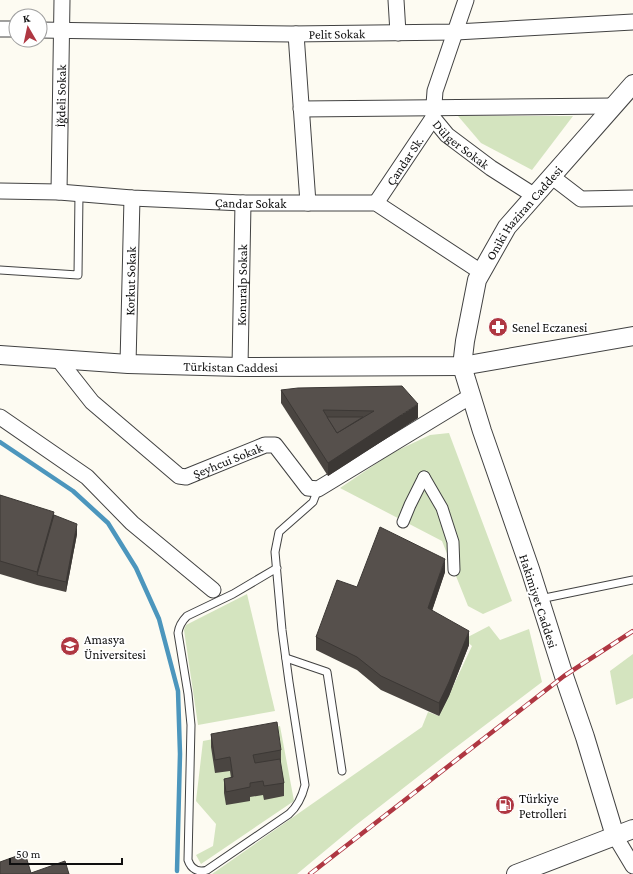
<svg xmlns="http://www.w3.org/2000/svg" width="633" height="874" viewBox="0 0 633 874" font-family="'Crimson Pro',serif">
	<rect width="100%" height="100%" fill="#fdfbf2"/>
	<g fill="#d4e4bf">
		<polygon points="458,116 573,116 532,170 481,143"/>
		<polygon points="449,433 512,601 483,614 468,606 442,541 340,488 392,453 430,435"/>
		<polygon points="247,594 275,711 198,725 184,630 186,625"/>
		<polygon points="489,626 500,640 529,629 542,682 447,754 356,825 297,874 212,874 422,727 428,712 439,716 472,646 464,639"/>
		<polygon points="633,654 633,698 616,705 610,671"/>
		<polygon points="280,726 294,801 201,864 196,855 213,846 216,824 196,801 203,741"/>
	</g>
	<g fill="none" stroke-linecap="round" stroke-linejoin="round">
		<polyline stroke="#4c96bd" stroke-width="4.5" points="0,442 73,491 108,523 136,568 159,619 178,691 180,754 177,871"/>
		<defs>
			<g id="service">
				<polyline points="0,270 78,275 79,194"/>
				<path d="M277,568l-44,26 -46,22c-5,5 -8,9 -9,17l10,61 3,31 -3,135c3,9 10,13 19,10l82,-56c9,-8 13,-17 16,-29l-16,-103 -7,-52 -7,-78 4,-20 34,-30 5,-13"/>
				<polyline points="540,599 633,580"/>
				<polyline points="286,658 327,672 342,771"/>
			</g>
			<g id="pedestrian">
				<polyline points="424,477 442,508 453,542 454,570"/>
				<polyline points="403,522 410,505 424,477"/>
			</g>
			<g id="minor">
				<polyline points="396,0 398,33"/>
				<path id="s1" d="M466,0l-31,91 -2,27 14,17 44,33 44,28"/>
				<polyline points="0,29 16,29"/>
				<path id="s2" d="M40,30l251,4 165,-2 177,-10"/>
				<polyline points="296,34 308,203"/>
				<polyline points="301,109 613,106"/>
				<polyline points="551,176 581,199 633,198"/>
				<path id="s3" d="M0,191l59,1 73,6 111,5h133l105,69"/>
				<path id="s4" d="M59,192l3,-192"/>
				<path id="s5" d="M376,203l57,-85"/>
				<path id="s6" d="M58,359l34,43 87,74 7,1 79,-32h10l33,43 10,1 153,-93"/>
				<path id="s7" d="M128,364l4,-166"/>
				<path id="s8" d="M240,367l3,-164"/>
				<polyline points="0,417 87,477 132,523 213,590"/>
				<polyline points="615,836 633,866"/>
			</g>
			<g id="tertiary">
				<path id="s9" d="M0,355l128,9 112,3 222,-1 171,-30"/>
				<path id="s10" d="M615,836l-30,-99 -21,-61 -34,-107 -48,-138 -20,-65 3,-25 12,-61 30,-53 126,-143"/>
				<polyline points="516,874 633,829"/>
			</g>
		</defs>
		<use href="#service" stroke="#424242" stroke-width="9"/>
		<use href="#pedestrian" stroke="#424242" stroke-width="13"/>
		<use href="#minor" stroke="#424242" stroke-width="17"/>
		<use href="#tertiary" stroke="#424242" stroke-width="20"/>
		<use href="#service" stroke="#fff" stroke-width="7"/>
		<use href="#pedestrian" stroke="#fff" stroke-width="11"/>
		<use href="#minor" stroke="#fff" stroke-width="15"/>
		<use href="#tertiary" stroke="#fff" stroke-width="18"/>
		<defs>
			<polyline id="rail" points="310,874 564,676 633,631"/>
		</defs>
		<use href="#rail" stroke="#af3742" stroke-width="4.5"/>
		<use href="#rail" stroke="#fff" stroke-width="3" stroke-dasharray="9" stroke-linecap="butt"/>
	</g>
	<g fill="#4a4541">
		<polygon points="281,390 418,418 328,476 281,403"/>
		<polygon points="0,495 54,515 77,534 66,592 37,585 0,574"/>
		<polygon points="445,572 432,611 469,645 449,696 439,716 381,690 357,670 316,650 316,637 357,587"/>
		<polygon points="211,734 281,750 281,763 280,763 284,783 284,796 264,800 263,795 250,797 250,801 226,805 224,793 224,779 231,778 230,771 215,773 211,747"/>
	</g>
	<g fill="#3c3835">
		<polygon points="418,404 418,418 328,476 328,463"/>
		<polygon points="54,512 54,526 37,575 37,572"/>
		<polygon points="77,524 77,534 66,592 66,582"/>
		<polygon points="445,559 445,572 428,622 428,608"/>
		<polygon points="469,631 469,645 449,696 439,716 439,703"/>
	</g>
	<g fill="#56504c" stroke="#3c3835" fill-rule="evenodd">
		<path d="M402,386l16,18 -90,59 -47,-73 17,-2zM323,410l51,1 -37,22z"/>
		<polygon points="327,417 363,417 337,433"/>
		<polygon points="0,495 54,512 37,572 0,561"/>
		<polygon points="54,515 77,524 66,582 37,575"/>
		<polygon points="380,527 445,559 428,608 469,631 449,682 439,703 381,676 357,657 316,637 337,580 357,587"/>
		<polygon points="277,722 281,750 253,755 255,763 280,759 284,783 264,786 263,781 250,783 250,787 226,792 224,779 233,777 230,757 215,760 211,734"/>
		<polygon points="25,853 31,873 65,861 69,874 0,874 0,862"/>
	</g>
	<defs>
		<symbol id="pharmacy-disc" viewBox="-11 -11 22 22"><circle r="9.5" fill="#af3742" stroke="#fff"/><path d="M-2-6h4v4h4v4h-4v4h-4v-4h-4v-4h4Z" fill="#fff"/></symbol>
		<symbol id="university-disc" viewBox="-11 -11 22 22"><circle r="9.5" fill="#af3742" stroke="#fff"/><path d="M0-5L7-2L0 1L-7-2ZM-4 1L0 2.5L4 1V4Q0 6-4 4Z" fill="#fff"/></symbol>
		<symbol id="fuel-disc" viewBox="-11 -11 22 22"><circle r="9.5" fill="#af3742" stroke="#fff"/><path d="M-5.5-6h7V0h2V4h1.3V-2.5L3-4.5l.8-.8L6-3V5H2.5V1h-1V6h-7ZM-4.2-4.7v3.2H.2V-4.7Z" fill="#fff"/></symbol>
	</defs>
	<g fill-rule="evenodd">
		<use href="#pharmacy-disc" x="487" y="316" width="22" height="22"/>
		<use href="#university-disc" x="59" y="635" width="22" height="22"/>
		<use href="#fuel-disc" x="494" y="794" width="22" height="22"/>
	</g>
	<g text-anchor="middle" stroke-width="4" stroke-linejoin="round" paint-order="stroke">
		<g font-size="13" fill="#0f0f0f" stroke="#fff">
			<text dy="5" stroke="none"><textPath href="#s2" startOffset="297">Pelit Sokak</textPath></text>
			<text dy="5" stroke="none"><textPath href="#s4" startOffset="96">İğdeli Sokak</textPath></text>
			<text dy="5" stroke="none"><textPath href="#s1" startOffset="162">Dülger Sokak</textPath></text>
			<text dy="5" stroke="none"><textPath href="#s5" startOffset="51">Çandar Sk.</textPath></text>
			<text dy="5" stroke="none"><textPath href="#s3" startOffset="251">Çandar Sokak</textPath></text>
			<text dy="5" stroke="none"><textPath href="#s10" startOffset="664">Oniki Haziran Caddesi</textPath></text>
			<text dy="5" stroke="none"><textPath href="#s7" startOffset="83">Korkut Sokak</textPath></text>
			<text dy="5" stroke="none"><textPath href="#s8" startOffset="82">Konuralp Sokak</textPath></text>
			<text dy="5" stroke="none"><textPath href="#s9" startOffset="231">Türkistan Caddesi</textPath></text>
			<text dy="5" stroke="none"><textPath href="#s6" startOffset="221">Şeyhcui Sokak</textPath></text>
			<text transform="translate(539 601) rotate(72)" y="5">Hakimiyet Caddesi</text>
		</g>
		<g font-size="13" fill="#0f0f0f" stroke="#fff" text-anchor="start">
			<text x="512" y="332">Senel Eczanesi</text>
			<text x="84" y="644">Amasya<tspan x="84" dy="15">Üniversitesi</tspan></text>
			<text x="519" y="803">Türkiye<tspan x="519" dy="15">Petrolleri</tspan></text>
		</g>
	</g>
	<g transform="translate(28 28) rotate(351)"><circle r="19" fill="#ffffff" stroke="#9f9f9f"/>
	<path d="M0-3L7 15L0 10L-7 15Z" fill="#af3742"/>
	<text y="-6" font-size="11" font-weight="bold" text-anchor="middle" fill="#0f0f0f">K</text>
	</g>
	<path d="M10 858v6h112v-6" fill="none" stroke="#0f0f0f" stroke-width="2"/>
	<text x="16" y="858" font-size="12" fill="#0f0f0f" stroke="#ffffff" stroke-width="3" paint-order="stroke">50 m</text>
</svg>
